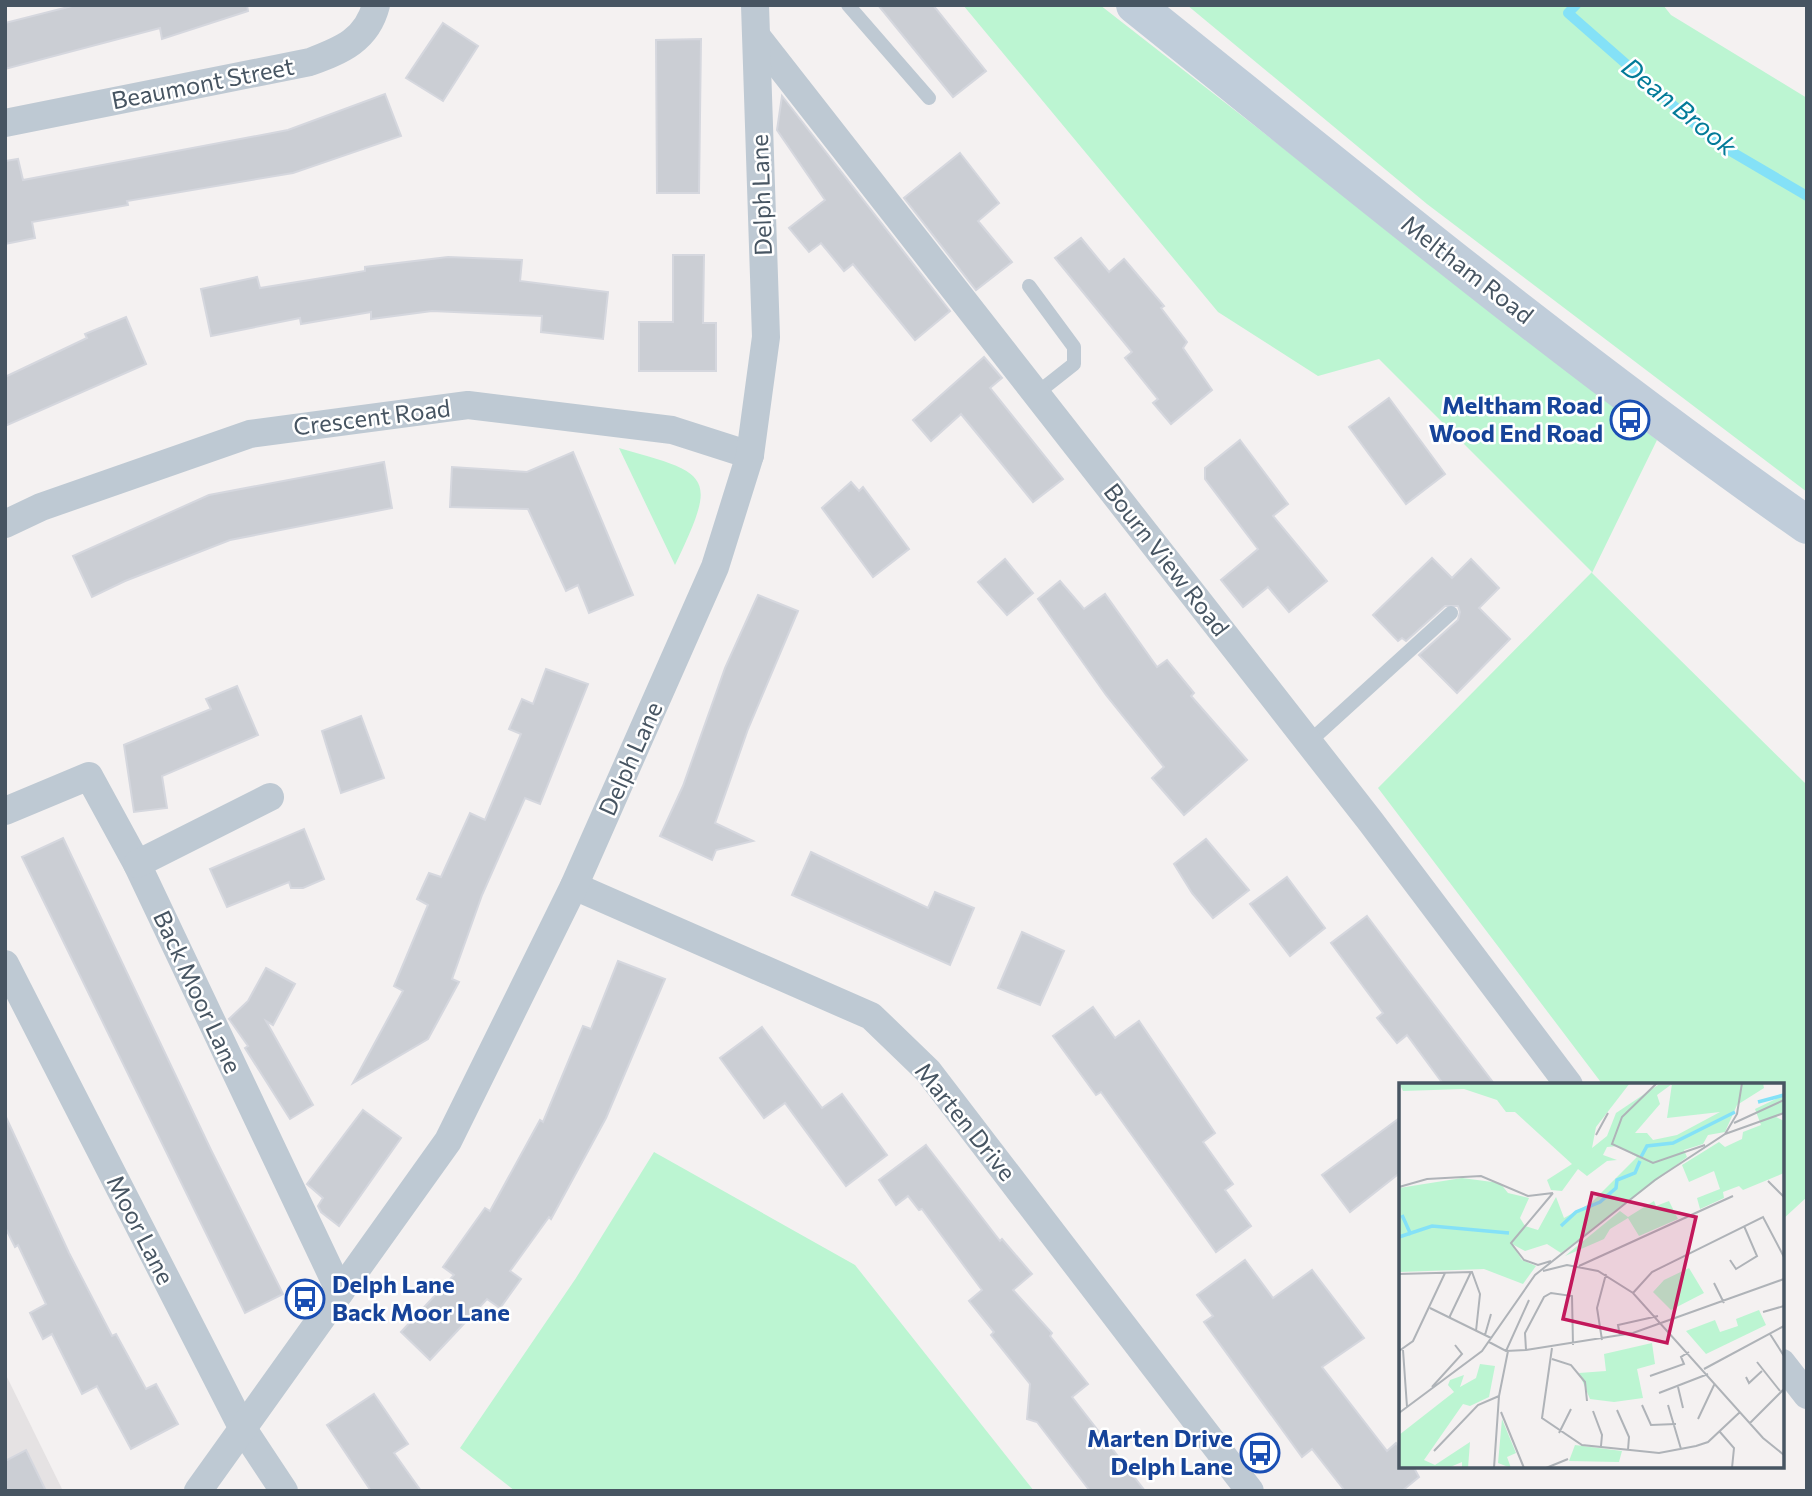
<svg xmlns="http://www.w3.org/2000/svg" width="1812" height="1496" viewBox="0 0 1812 1496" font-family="Commissioner,sans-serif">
	<rect width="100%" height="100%" fill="#f4f1f1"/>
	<polygon fill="#e5e2e3" points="5,1373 63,1491 5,1491"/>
	<g fill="#bcf5d2">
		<polygon points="963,5 1100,5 1657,440 1592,573 1807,785 1807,1197 1782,1220 1782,1085 1603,1085 1378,788 1592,572 1379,359 1318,376 1218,312"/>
		<polygon points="1187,5 1663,5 1671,15 1807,98 1807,492 1427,204"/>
		<path d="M619,448c93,26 99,27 56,117z"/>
		<polygon points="654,1152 855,1265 1034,1491 515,1491 460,1448 576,1278"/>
	</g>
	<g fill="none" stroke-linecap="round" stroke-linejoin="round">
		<polyline stroke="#84e1f7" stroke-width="10" points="1576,5 1568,13 1715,142 1807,196"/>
	</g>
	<g fill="#cbced4" stroke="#d5d7de" stroke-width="2">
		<polygon points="76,5 247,5 248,11 162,39 160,28 5,69 5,23"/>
		<polygon points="878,5 933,5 986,71 953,97"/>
		<polygon points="443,23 478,46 443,101 406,78"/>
		<polygon points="701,39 699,193 657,193 656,40"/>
		<polygon points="385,94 401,136 293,173 127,201 128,205 32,222 35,238 5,244 5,161 18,159 23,180 288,130"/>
		<polygon points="782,96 950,311 915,340 853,264 844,271 821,243 809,252 789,228 825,200 777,130"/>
		<polygon points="960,153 999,203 978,221 1012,262 976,290 904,198"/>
		<polygon points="1081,238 1109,272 1124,259 1164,306 1161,308 1187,342 1183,348 1212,390 1171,424 1153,403 1158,399 1125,358 1132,352 1055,258"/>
		<polygon points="673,255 704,255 703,323 716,323 716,371 639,371 639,322 673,322"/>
		<polygon points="448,257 522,260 520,281 608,292 603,339 541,332 542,316 432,311 371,319 371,312 301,324 300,318 211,336 201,289 257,277 260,288 365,271 365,267"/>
		<polygon points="126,317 146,364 5,426 5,377 87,338 85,334"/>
		<polygon points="984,357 1002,378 990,388 1063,479 1033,502 961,414 931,441 913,420"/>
		<polygon points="1389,398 1445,474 1406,504 1349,427"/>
		<polygon points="1240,440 1288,504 1273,516 1327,581 1289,612 1268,587 1243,607 1221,580 1258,549 1205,479 1205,468"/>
		<polygon points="573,452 633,595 589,613 578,585 566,591 528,509 450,507 452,467 527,472"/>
		<polygon points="384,462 392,508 230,540 125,581 92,597 73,556 209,495"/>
		<polygon points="851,482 859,491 863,487 909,549 873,577 822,508"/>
		<polygon points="1432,558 1452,578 1471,559 1499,588 1479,608 1510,639 1457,693 1419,655 1458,620 1460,612 1458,606 1445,606 1406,641 1402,638 1398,641 1373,615"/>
		<polygon points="1005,559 1033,593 1007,615 978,582"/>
		<polygon points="1060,581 1084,609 1105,594 1157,667 1167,660 1194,693 1191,696 1247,760 1184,815 1152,778 1164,767 1106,695 1038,599"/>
		<polygon points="758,595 798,611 748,729 715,823 753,841 716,850 712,860 660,836 683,786 725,668"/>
		<polygon points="546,669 588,684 540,804 525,798 482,895 452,979 459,982 428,1039 353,1083 403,991 394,986 428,905 417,899 429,873 441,877 470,813 485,820 521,734 509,729 522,699 533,704"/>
		<polygon points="237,686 258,735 162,776 167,808 134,812 124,745 211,709 206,699"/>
		<polygon points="361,716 384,778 341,793 322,731"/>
		<polygon points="304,829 324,879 303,888 291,888 289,882 227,907 210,869"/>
		<polygon points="63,838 211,1150 283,1294 245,1313 22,857"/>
		<polygon points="1206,839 1249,890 1213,918 1192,893 1174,864"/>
		<polygon points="811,852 928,908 935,892 974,908 950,965 792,895"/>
		<polygon points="1287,877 1325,928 1290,956 1250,904"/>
		<polygon points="1367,916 1406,968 1495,1085 1444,1085 1407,1035 1397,1043 1377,1018 1383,1013 1331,943"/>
		<polygon points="1022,932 1064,951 1040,1005 998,988"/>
		<polygon points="618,961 665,979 606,1118 551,1219 549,1217 510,1271 521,1279 500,1308 487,1299 430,1360 401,1332 454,1275 443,1267 485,1208 490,1211 540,1120 543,1122 583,1026 591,1029"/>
		<polygon points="266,968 295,984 273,1025 266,1021 313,1105 290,1119 245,1048 248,1046 229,1019 248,1001"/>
		<polygon points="1093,1007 1115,1038 1139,1021 1215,1133 1203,1142 1233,1184 1225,1190 1251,1226 1216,1252 1101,1092 1096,1095 1053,1036"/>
		<polygon points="762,1027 822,1108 842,1094 887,1155 846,1186 785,1103 764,1118 720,1058"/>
		<polygon points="363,1110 401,1138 339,1226 321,1212 318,1206 323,1198 307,1184"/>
		<polygon points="5,1115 69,1253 112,1336 116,1334 146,1389 156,1384 178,1424 131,1449 97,1386 82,1394 52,1334 43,1339 30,1313 46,1304 18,1245 15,1247 5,1227"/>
		<polygon points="1401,1117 1401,1172 1350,1212 1322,1175"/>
		<polygon points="926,1145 1000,1241 1002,1239 1032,1274 1013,1290 1052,1333 1050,1336 1088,1384 1072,1397 1145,1491 1090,1491 1037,1422 1027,1419 1030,1384 991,1335 994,1332 969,1301 982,1290 922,1209 919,1210 908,1196 896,1205 879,1180"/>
		<polygon points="1245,1260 1273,1298 1312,1270 1364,1338 1322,1367 1387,1451 1396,1443 1401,1449 1401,1466 1413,1466 1419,1477 1402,1491 1345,1491 1312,1449 1302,1457 1204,1322 1213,1316 1197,1295"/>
		<polygon points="374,1394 408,1444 394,1453 421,1491 371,1491 327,1425"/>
		<polygon points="26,1450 46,1491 5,1491 5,1461"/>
	</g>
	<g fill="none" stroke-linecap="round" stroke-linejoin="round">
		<g stroke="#bec9d3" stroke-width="14">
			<polyline points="848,5 929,98"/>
			<polyline points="1029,286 1074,347 1074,364 1036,394"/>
			<polyline points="1309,742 1451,613"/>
		</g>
		<g stroke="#bec9d3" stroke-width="28">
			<polyline points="758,38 1371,822 1569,1085"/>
			<path d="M5,123l305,-61c32,-12 57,-22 66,-57"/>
			<polyline points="5,524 41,507 250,434 468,405 672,430 750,455"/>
			<polyline points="5,811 89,776 137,864 340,1292"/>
			<polyline points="137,864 270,797"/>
			<polyline points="574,886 871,1016 928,1071 1250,1491"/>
			<polyline points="5,964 243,1429 284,1491"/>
			<polyline points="1782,1363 1807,1395"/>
			<polyline points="198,1491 448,1141 574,886 715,567 750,455 766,337 755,5"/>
		</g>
		<path stroke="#c0cdda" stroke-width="38" d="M1135,5c221,177 440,358 672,520"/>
	</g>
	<defs>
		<symbol id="bus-ring" viewBox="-11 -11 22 22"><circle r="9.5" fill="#fff" stroke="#1a4fb4" stroke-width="1.5"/><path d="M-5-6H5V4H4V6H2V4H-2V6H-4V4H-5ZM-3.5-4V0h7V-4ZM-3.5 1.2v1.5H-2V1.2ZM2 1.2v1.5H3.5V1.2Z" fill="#1a4fb4"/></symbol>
	</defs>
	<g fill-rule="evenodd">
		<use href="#bus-ring" x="1608" y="398" width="44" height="44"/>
		<use href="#bus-ring" x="283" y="1277" width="44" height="44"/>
		<use href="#bus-ring" x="1238" y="1431" width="44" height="44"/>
	</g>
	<g text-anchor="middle" stroke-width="5" stroke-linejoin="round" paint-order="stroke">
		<g font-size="24" fill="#475562" stroke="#fff">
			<text transform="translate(203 84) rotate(-11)" y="8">Beaumont Street</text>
			<text transform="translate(762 195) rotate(-92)" y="8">Delph Lane</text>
			<text transform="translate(1467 270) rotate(38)" y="8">Meltham Road</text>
			<text transform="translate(372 418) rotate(-7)" y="8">Crescent Road</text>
			<text transform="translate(1166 560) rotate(52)" y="8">Bourn View Road</text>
			<text transform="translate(631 759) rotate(-66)" y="8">Delph Lane</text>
			<text transform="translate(197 992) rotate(65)" y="8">Back Moor Lane</text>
			<text transform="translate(965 1122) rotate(51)" y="8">Marten Drive</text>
			<text transform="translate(140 1230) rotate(63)" y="8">Moor Lane</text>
		</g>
		<g font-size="24" font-weight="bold" fill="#164399" stroke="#fff" text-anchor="end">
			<text x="1603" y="414">Meltham Road<tspan x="1603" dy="28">Wood End Road</tspan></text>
			<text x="332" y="1293" text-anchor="start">Delph Lane<tspan x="332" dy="28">Back Moor Lane</tspan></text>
			<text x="1233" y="1447">Marten Drive<tspan x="1233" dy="28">Delph Lane</tspan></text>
		</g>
		<g font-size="26" font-style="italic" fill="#037b99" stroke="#fff">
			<text transform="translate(1679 107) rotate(39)" y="9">Dean Brook</text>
		</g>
	</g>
	<g transform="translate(1399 1083)">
		<rect width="385" height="385" fill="#f4f1f1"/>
		<path d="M0,0h231l-34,44 -4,21 15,-12 9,-23 42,-28 105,-2 1,5 -27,17 -12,27 -17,3 -5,9 -19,6 3,7 -126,96 -14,-9 -22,7 -13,-7 10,16 14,6 -13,18 -39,-15 -85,3v-84l63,-10 38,5 8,10 21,5 -9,20 5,8 13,4 18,-33 8,21 27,-15 46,-46 -19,-11 -11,1 -4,8 14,5 -10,1 -20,15 -9,-7 -16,22 -11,-1 -4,-10 25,-16 -57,-52h-9l-9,-12 -33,-11 -61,2zM273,1l-5,34 53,-6 -43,23 -24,5 -6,-7h-12l25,-29 -3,-9zM385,12v17l-8,5 8,4v52l-41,17 -4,-4 -16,6 1,6 -24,11 -3,-11 23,-9 -6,-18 -25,11 -7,-17 37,-23 6,5 17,-8 1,-7 18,-7 -6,-16zM255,118l2,5 13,-5 9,18 -39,17 -11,-18 -18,11 -6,10 -39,17 55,-45 8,6zM290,185l15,25 -33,17 -18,-18 11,-12zM360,227l7,15 -60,29 -20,-23 29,-11 5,12 18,-6 -2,-7zM253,260l3,21 -18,5 6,29 -29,4 -24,-3 -11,-26 27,-2 -2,-17zM81,281l15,2 -6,31 -19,9 -7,-2 -39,56 11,5 35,-23 -2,26h-6v-6l-14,6h-49v-33l55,-43 -6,-7 2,-5 14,-5 -4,12 16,-9zM103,336l14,34 -9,4 4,11 -13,-5zM176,362l47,6 -3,11 -50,-1z" fill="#bcf5d2" fill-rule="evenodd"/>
		<path fill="none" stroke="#84e1f7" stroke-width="3.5" d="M359,19l26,-7M242,74l6,-11 26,-3 62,-31M3,132l9,20M162,143l15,-14 24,-10 16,-14 1,-8 18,-7 5,-12M0,154l33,-11 77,7"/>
		<path fill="none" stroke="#afb3b8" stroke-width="2" d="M258,0l-35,34 -10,27 41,19 52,-18M335,40l50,-23M326,51l59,-21M197,52l12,-22M369,98l16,16M0,104l28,-8 54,-3 47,20 25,-3M331,177l6,9 21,-13 -13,-30M152,178l-13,4 -14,-5 -13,-17 42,-50M180,183l154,-70M144,188l24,-6 31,6 35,22 130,145 21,17M0,191l73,-2 8,22 -4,37M315,200l10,20M234,210l19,-21 111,-55 21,40M31,225l61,30M364,229l21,-6M50,235l22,-46M371,251l14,22M86,252l6,-21M221,253l-2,-11 40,-9M203,257l-5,-32 9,-34M90,259l17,9 20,-1 107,-17 151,-54M153,265l-10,70 40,27 77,8 37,-7 12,-4 32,-30M4,267l4,57M127,267l-1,-17 19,-36 7,-4 21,3 1,49M0,268l14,-10 32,-68M107,268l23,-51M153,276l19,6 14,17 2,19M358,279l23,29M305,286l80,-43M251,293l34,-12 -3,-7 8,-5M347,294l3,6 13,-12M33,304l30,-33 -7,-9M279,304l5,21M260,310l49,-19M243,322l9,20 25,-1M269,322l13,44M218,327l12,27 -1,13M194,328l9,24 -1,11M102,329l23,56M0,330l83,-62 53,-76 120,-95 70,-46 12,-20 5,-31M299,336l17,-36M351,340l34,-34M321,349l14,16 -2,20M160,350l12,-24M35,368l44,-46 21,-9M95,385l5,-72 9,-45M147,385l22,-9"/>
		<path fill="#c2185b" fill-opacity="0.15" stroke="#c2185b" stroke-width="3.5" d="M193,110l104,24 -29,126 -104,-24z"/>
		<rect width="385" height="385" fill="none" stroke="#475562" stroke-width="3.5"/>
	</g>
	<rect width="1812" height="1496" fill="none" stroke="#475562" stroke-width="14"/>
</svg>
